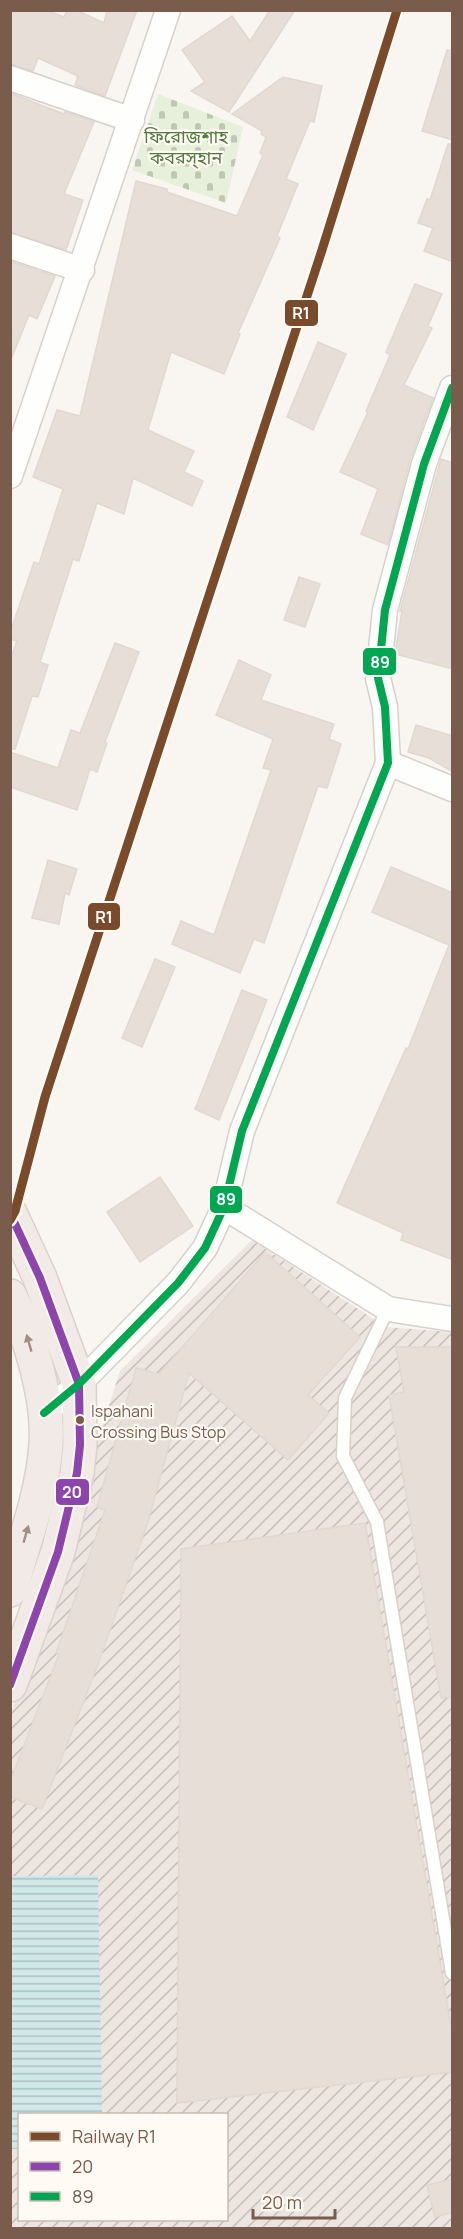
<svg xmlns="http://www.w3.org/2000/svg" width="463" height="2239" viewBox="0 0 463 2239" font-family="Manrope,'Noto Sans Bengali',sans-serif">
	<defs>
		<pattern id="industrial-furrows" width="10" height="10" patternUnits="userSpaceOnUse" patternTransform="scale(1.5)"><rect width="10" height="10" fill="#ede5e0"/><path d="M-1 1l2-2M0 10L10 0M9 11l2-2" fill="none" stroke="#c5bdb8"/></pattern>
		<pattern id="cemetery-stones" width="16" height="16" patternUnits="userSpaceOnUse" patternTransform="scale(1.5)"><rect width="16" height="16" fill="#e7f0db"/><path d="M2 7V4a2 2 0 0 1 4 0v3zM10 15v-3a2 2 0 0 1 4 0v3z" fill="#c0c6b4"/></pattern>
		<pattern id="water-rules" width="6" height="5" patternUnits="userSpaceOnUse" patternTransform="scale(1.5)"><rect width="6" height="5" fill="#d0e8ea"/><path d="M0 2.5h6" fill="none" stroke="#aebfc0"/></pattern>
	</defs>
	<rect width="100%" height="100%" fill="#f9f5f0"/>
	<path fill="url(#industrial-furrows)" fill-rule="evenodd" d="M252,1240l134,87 66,5v896h-441v-515l109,-342zM20,2114h206v106h-206z"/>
	<polygon fill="url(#cemetery-stones)" points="158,94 243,127 226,203 132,170"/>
	<polygon fill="url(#water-rules)" points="98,1875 102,2114 20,2114 19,2149 11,2149 11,1876"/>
	<g fill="#e6ded7" stroke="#e2d8d2" stroke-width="1.5">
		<polygon points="10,10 46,10 64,17 67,10 76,10 104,23 107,10 137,10 105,96 75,85 78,76 38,58 33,71 10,64"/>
		<polygon points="270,10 295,10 229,112 191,91 205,82 182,50 232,16 250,41"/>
		<polygon points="447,50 453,51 453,140 422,131"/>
		<polygon points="283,77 322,86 314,122 310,121 286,179 298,184 277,236 280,238 238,333 240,334 224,374 171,352 148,430 194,451 184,472 203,481 192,506 133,478 124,514 97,503 79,561 73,559 40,662 48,665 38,697 32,696 15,749 10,749 10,661 17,641 10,639 10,633 34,562 39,564 63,489 33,477 57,410 80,416 136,181 167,189 167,192 237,216 263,155 260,153 266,137 261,134 262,131 232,114"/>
		<polygon points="10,93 64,114 65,112 94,122 64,194 83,200 66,250 10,232"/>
		<polygon points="448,144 453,144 453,262 424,251 433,228 418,223 427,199 430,200"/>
		<polygon points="10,261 55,276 37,319 29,315 12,357"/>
		<polygon points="415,284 442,294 428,326 432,328 404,385 433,398 410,460 388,545 361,534 378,489 340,472 368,412 366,411 390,355 386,352"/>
		<polygon points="318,342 346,354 313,430 287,417"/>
		<polygon points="441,459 453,463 453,669 395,654 402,611 400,611"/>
		<polygon points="299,577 320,584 305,627 284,620"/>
		<polygon points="115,643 139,652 105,742 107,743 97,772 90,769 77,810 10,787 10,752 58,768 71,730 80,733"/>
		<polygon points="239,660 271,675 261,700 334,724 329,739 341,744 327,788 318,786 264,943 254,939 240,973 172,944 181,921 214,935 271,770 263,768 273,739 216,715"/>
		<polygon points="416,725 453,736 453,772 429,758 408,752"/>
		<polygon points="48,860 77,869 69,895 65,893 59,924 32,918"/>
		<polygon points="391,867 453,893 453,1260 401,1240 403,1233 337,1203 406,1048 408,1049 449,945 372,912"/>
		<polygon points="155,959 175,967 142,1047 122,1038"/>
		<polygon points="242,990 267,1000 219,1120 195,1109"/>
		<polygon points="160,1177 193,1226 140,1262 107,1212"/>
		<polygon points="265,1252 360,1337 308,1395 329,1413 288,1460 189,1373 148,1522 97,1667 42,1809 10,1797 10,1782 59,1654 56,1653 105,1510 97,1507 136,1368 159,1374"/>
		<polygon points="396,1347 453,1347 453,1697 441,1698 389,1395 404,1392"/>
		<polygon points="365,1523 453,2038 453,2072 177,2103 181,1549"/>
		<polygon points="453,2179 453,2212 435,2217 427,2185"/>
	</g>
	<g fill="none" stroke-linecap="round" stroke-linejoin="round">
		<defs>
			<polyline id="lane" points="388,1309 345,1398 343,1456 377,1522 452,1973"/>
			<g id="street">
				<polyline points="10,78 132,120"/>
				<polyline points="10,246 82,270"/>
				<polyline points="10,476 168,10"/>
				<polyline points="388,763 452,789"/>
				<polyline points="224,1207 388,1309 452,1319"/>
				<polyline points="44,1413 79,1384 178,1283 205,1248 224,1207 242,1131 388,763 385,707 378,678 385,610 424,464 452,388"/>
			</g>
			<g id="highway">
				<polyline points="10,1213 40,1278 79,1384 80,1445 77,1473 58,1552 10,1685"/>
				<path d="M10,1296c20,39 39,103 36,147 -3,50 -22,99 -36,147"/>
			</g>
		</defs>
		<use href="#lane" stroke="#d7d1cb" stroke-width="15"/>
		<use href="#street" stroke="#d7d1cb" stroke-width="27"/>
		<use href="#highway" stroke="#dad1cc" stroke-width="36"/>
		<use href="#lane" stroke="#fefefd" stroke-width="12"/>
		<use href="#street" stroke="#fefefd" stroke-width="24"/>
		<use href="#highway" stroke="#f2eae7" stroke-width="33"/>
		<defs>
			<polyline id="bus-1" points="10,1213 40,1278 79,1384 80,1445 77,1473 58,1552 10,1685"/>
			<polyline id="bus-2" points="44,1413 79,1384 178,1283 205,1248 224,1207 242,1131 388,763 385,707 378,678 385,610 424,464 452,388"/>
		</defs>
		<use href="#bus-1" stroke="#fffaf3" stroke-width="12"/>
		<use href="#bus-2" stroke="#fffaf3" stroke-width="12"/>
		<use href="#bus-1" stroke="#8e44ad" stroke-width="8"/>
		<use href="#bus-2" stroke="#00a651" stroke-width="8"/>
		<defs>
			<polyline id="rail-1" points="10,1220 15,1211 45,1097 322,250 397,10"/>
		</defs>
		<use href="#rail-1" stroke="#fffaf3" stroke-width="14"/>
		<use href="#rail-1" stroke="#7a4b2a" stroke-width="9"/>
	</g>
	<defs><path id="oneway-solid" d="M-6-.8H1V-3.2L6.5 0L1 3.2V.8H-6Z" transform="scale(1.5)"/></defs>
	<g fill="#a48e83">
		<use href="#oneway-solid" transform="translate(29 1343) rotate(-106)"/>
		<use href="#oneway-solid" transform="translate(26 1534) rotate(-74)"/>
	</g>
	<circle fill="#7a5c4d" stroke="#fffaf3" stroke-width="2" cx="80" cy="1420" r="5"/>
	<g text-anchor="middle" stroke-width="4.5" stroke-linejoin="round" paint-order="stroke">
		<g font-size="16" fill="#7a5c4d" stroke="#fffaf3" text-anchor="start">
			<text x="91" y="1417">Ispahani<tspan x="91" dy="21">Crossing Bus Stop</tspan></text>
		</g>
		<g font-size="18" fill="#537a41" stroke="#fffaf3">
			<text x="186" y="143">ফিরোজশাহ<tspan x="186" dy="21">কবরস্হান</tspan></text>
		</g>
	</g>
	<g stroke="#fffaf3" stroke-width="2">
		<rect x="284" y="299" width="35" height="28" rx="6" fill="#7a4b2a"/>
		<rect x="362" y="647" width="35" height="29" rx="6" fill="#00a651"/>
		<rect x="87" y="902" width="34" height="29" rx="6" fill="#7a4b2a"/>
		<rect x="209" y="1185" width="34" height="29" rx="6" fill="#00a651"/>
		<rect x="55" y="1478" width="35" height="28" rx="6" fill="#8e44ad"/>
	</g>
	<g font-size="16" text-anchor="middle" font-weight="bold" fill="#fff">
		<text x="301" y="319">R1</text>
		<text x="380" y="668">89</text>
		<text x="104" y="923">R1</text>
		<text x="226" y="1205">89</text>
		<text x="72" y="1498">20</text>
	</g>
	<rect width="463" height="2239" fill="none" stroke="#7a5c4d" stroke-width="24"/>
	<rect x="18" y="2113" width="210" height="108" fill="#fffaf3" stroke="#cabbb1" stroke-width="1.5"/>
	<rect x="30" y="2132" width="30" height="9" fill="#7a4b2a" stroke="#cabbb1" stroke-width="1.5"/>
	<text x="72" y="2143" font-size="18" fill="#7a5c4d">Railway R1</text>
	<rect x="30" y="2162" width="30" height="9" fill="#8e44ad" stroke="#cabbb1" stroke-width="1.5"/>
	<text x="72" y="2173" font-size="18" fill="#7a5c4d">20</text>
	<rect x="30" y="2192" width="30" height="9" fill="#00a651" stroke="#cabbb1" stroke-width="1.5"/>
	<text x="72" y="2203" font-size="18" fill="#7a5c4d">89</text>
	<path d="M253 2209v9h82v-9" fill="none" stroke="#7a5c4d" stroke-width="3"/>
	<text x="262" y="2209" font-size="18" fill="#7a5c4d" stroke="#fffaf3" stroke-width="4.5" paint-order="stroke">20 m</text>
</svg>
